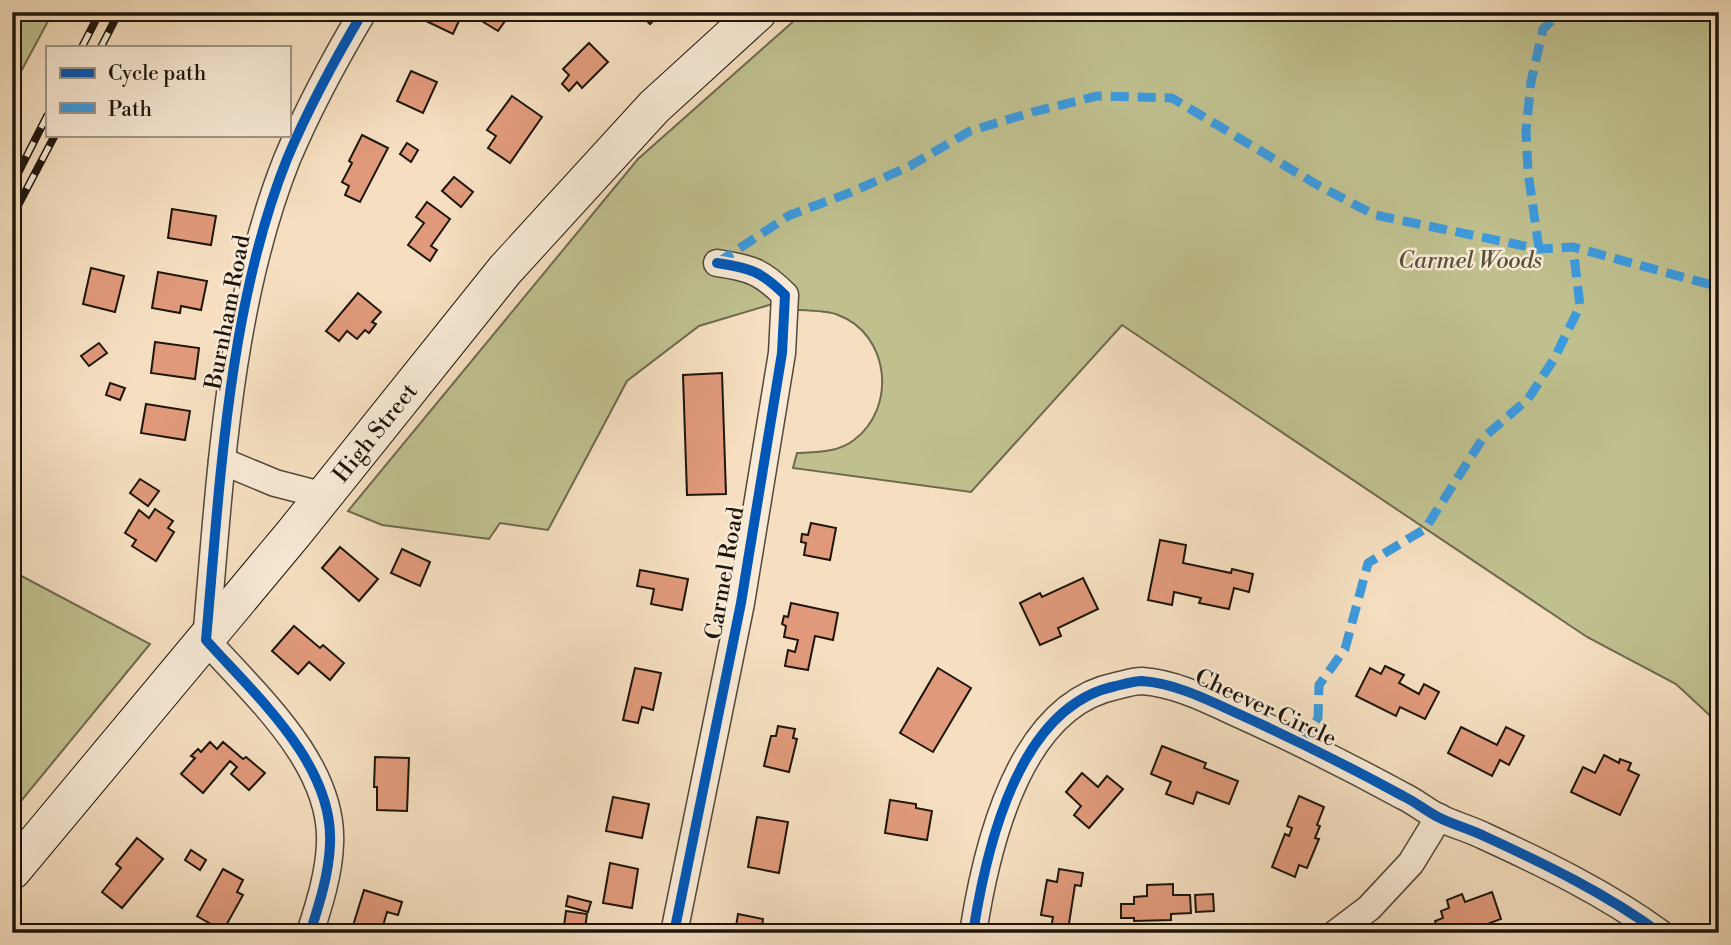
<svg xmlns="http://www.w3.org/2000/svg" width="1731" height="945" viewBox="0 0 1731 945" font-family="'Libre Bodoni',serif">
	<rect width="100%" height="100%" fill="#f5dfc0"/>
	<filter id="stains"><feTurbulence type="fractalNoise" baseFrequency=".00286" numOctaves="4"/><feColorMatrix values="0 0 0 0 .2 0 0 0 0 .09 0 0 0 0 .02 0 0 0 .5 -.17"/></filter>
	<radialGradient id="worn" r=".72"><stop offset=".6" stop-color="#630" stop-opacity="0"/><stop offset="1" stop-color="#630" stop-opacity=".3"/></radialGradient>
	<g fill="#c0c08f" stroke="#6e6a4e" stroke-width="2">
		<polygon points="12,12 53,12 12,88"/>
		<path d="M804,12h915v712l-43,-40 -89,-47 -465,-312 -151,167 -178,-24 4,-15c19,-1 40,0 57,-13 43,-32 36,-106 -16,-125 -14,-6 -42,-4 -59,-6v-7l-80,24 -72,55 -79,149 -48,-7 -11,16 -107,-14 -34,-14 290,-352z"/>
		<polygon points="12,571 150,644 12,812"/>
	</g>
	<g fill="#e09a7b" stroke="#1d150c" stroke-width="2">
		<polygon points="430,12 463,12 453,34 426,21"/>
		<polygon points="485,12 491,12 505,21 498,31 480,20"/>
		<polygon points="638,12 661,12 661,13 650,24"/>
		<polygon points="589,43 608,62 582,88 577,82 569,91 562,84 569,75 563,69"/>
		<polygon points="411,71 437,82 423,113 397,101"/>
		<polygon points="512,96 542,117 510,163 488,148 496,136 487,130"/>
		<polygon points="362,135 388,148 360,202 345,195 349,186 342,182 352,163 349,161"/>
		<polygon points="407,143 418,150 411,162 400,154"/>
		<polygon points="454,177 473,192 461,207 442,191"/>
		<polygon points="427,202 450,219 431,246 437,250 430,261 408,245 424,223 416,217"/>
		<polygon points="172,209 216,216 211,245 168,238"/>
		<polygon points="91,268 124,276 115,312 83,304"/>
		<polygon points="158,272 207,281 201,310 181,306 180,313 152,308"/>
		<polygon points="358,293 381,312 372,322 376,324 369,333 365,330 357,339 347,331 339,341 326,331"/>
		<polygon points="155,342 199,348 195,379 151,373"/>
		<polygon points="99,343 107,353 89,366 81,356"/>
		<polygon points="722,373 726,494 687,495 683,375"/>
		<polygon points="110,383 125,388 120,400 106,395"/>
		<polygon points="146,404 190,411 185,440 141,433"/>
		<polygon points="140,479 159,491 148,506 130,493"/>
		<polygon points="155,509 173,521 168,528 174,532 156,561 132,546 136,540 125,533 139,510 149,518"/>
		<polygon points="811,523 836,528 830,560 804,555 806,543 801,542 802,534 808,535"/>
		<polygon points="1160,540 1186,545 1183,563 1231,573 1232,569 1253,574 1249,592 1234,588 1229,609 1199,603 1201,598 1174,592 1172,605 1148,600"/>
		<polygon points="340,547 378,579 359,601 322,568"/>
		<polygon points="402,549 430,562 420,586 391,573"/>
		<polygon points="640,570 688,579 682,610 651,604 654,589 637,586"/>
		<polygon points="1083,578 1098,609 1058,628 1061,636 1040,645 1020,603 1040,593 1042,597"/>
		<polygon points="791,603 838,613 833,640 815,636 808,670 785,666 788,650 795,652 798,640 784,637 786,626 782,624 784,616 788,617"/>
		<polygon points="294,626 320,648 323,645 344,663 330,680 309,662 298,674 272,651"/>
		<polygon points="1385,666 1404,675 1399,683 1419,694 1424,684 1439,692 1425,719 1400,707 1396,716 1356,696 1370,668 1381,674"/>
		<polygon points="635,668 661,673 653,710 642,707 638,723 623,720"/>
		<polygon points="938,668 971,688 933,752 900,733"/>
		<polygon points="778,726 795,729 793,738 797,739 789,772 764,766 771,736 776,736"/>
		<polygon points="1461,727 1497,745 1506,727 1524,736 1509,765 1500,760 1492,776 1448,753"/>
		<polygon points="210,742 217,749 223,742 243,759 246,757 265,773 249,790 231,774 237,767 230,761 203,793 181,774 195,758 191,756 198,749 201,752"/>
		<polygon points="1162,746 1206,763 1204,768 1238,781 1229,804 1197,792 1193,804 1166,794 1171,782 1151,774"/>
		<polygon points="1604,755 1619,763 1620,759 1631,763 1628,770 1639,775 1620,815 1571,792 1583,767 1595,773"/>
		<polygon points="375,757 409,758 407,811 377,810 377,787 374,787"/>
		<polygon points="1082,773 1098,787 1107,776 1123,789 1089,828 1074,815 1081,806 1066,792"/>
		<polygon points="1299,796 1324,807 1317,825 1320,826 1315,838 1319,839 1307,868 1299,865 1295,877 1272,867 1285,834 1289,836 1292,828 1287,826"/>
		<polygon points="613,797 649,804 642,838 606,831"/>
		<polygon points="890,800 916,804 916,808 932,811 927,840 885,833"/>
		<polygon points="757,817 788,822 779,873 748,867"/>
		<polygon points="137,838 163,859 122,908 102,892 121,868 116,864"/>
		<polygon points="191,850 206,860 200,870 185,860"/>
		<polygon points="610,863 638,869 632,908 603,903"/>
		<polygon points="223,869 243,880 237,892 243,895 223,931 197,916"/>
		<polygon points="1059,869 1083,873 1081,886 1075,885 1068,930 1051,928 1053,917 1041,915 1047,880 1057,882"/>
		<polygon points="1173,884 1173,895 1190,895 1191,913 1171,914 1171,920 1134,921 1134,918 1121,918 1121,904 1134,904 1134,897 1147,896 1147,885"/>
		<polygon points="364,890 402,902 398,915 387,912 381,933 364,933 352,929"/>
		<polygon points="1492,892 1501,919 1479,927 1481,933 1439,933 1435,921 1443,918 1441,911 1449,908 1447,900 1462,894 1465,902"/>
		<polygon points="1213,894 1214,911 1196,912 1195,895"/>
		<polygon points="568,896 591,902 588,912 566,906"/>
		<polygon points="566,911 587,914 585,929 564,926"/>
		<polygon points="738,914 763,919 761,933 735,933"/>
	</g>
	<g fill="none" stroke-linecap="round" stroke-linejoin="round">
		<defs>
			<g id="minor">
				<polyline points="222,461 275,483 325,496"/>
				<path d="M310,933c9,-28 19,-59 20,-89 4,-80 -75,-149 -124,-204 14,-157 22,-333 81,-481 21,-50 48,-100 76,-147"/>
				<path d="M674,933l67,-330 41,-250 3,-58c-24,-24 -35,-27 -68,-32"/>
				<path d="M973,933c13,-84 45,-227 143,-247 8,-2 18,-5 26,-5 31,2 62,17 90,30 58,26 116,55 171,85 13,6 24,16 37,22 14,7 30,11 44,18 61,28 121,57 176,97"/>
				<polyline points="1336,933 1369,908 1411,863 1439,817"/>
			</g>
			<g id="secondary">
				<path id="s1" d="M12,871l282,-338 211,-263 149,-163 104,-95"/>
			</g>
		</defs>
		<use href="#minor" stroke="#534839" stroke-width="29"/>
		<use href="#secondary" stroke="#1d150c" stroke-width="39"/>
		<use href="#minor" stroke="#f8ead6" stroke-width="26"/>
		<use href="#secondary" stroke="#f8ead6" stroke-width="37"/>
		<defs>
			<g id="rail">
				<polyline points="82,47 100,12"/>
				<polyline points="101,47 119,12"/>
				<polyline points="12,185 47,116"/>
				<polyline points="12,217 55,135"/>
			</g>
		</defs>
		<use href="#rail" stroke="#1d150c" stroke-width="8"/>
		<use href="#rail" stroke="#f8ead6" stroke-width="5" stroke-dasharray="16" stroke-linecap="butt"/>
		<g stroke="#3c9ade" stroke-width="9" stroke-dasharray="18 9" stroke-linecap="butt">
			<polyline points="1539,249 1528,172 1526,130 1531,82 1543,29 1561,12"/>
			<polyline points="717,263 790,215 849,193 910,166 970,131 1033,112 1097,96 1172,98 1319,186 1375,215 1539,249 1573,247 1719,287"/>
			<polyline points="1301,744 1318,718 1319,685 1345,649 1368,563 1425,529 1483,438 1528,399 1554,359 1580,306 1573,247"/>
		</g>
		<defs>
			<g id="cycleway">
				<path d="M310,933c9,-28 19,-59 20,-89 4,-80 -75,-149 -124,-204 14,-157 22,-333 81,-481 21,-50 48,-100 76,-147"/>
				<path d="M674,933l67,-330 41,-250 3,-58c-24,-24 -35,-27 -68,-32"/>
				<path d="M973,933c13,-84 45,-227 143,-247 8,-2 18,-5 26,-5 31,2 62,17 90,30 58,26 116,55 171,85 13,6 24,16 37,22 14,7 30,11 44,18 61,28 121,57 176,97"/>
			</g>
		</defs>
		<use href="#cycleway" stroke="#f8ead6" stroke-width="15"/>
		<use href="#cycleway" stroke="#0057b8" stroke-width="10"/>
	</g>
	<g text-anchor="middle" stroke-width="5" stroke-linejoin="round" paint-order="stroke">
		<g font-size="23" font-style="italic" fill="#56513a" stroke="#f8ead6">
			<text x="1470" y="268">Carmel Woods</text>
		</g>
		<g font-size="23" fill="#1d150c" stroke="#f8ead6">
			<text transform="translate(227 312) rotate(-79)" y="8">Burnham Road</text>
			<text dy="8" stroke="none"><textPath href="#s1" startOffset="569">High Street</textPath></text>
			<text transform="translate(724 573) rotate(-80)" y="8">Carmel Road</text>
			<text transform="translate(1266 707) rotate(25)" y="8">Cheever Circle</text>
		</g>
	</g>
	<rect width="1731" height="945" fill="none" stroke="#f5dfc0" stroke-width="42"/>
	<rect x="14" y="14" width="1703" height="917" fill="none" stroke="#1d150c" stroke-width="3.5"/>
	<rect x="21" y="21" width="1689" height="903" fill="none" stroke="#1d150c" stroke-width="2"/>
	<rect x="46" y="46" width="245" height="91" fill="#f8ead6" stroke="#a09585" stroke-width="2"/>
	<rect x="60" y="68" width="35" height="10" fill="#0057b8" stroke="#a09585" stroke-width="2"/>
	<text x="108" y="80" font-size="21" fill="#1d150c">Cycle path</text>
	<rect x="60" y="103" width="35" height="10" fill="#3c9ade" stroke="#a09585" stroke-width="2"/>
	<text x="108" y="116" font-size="21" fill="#1d150c">Path</text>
	<rect width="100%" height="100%" filter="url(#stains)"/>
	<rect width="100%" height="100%" fill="url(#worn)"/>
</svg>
